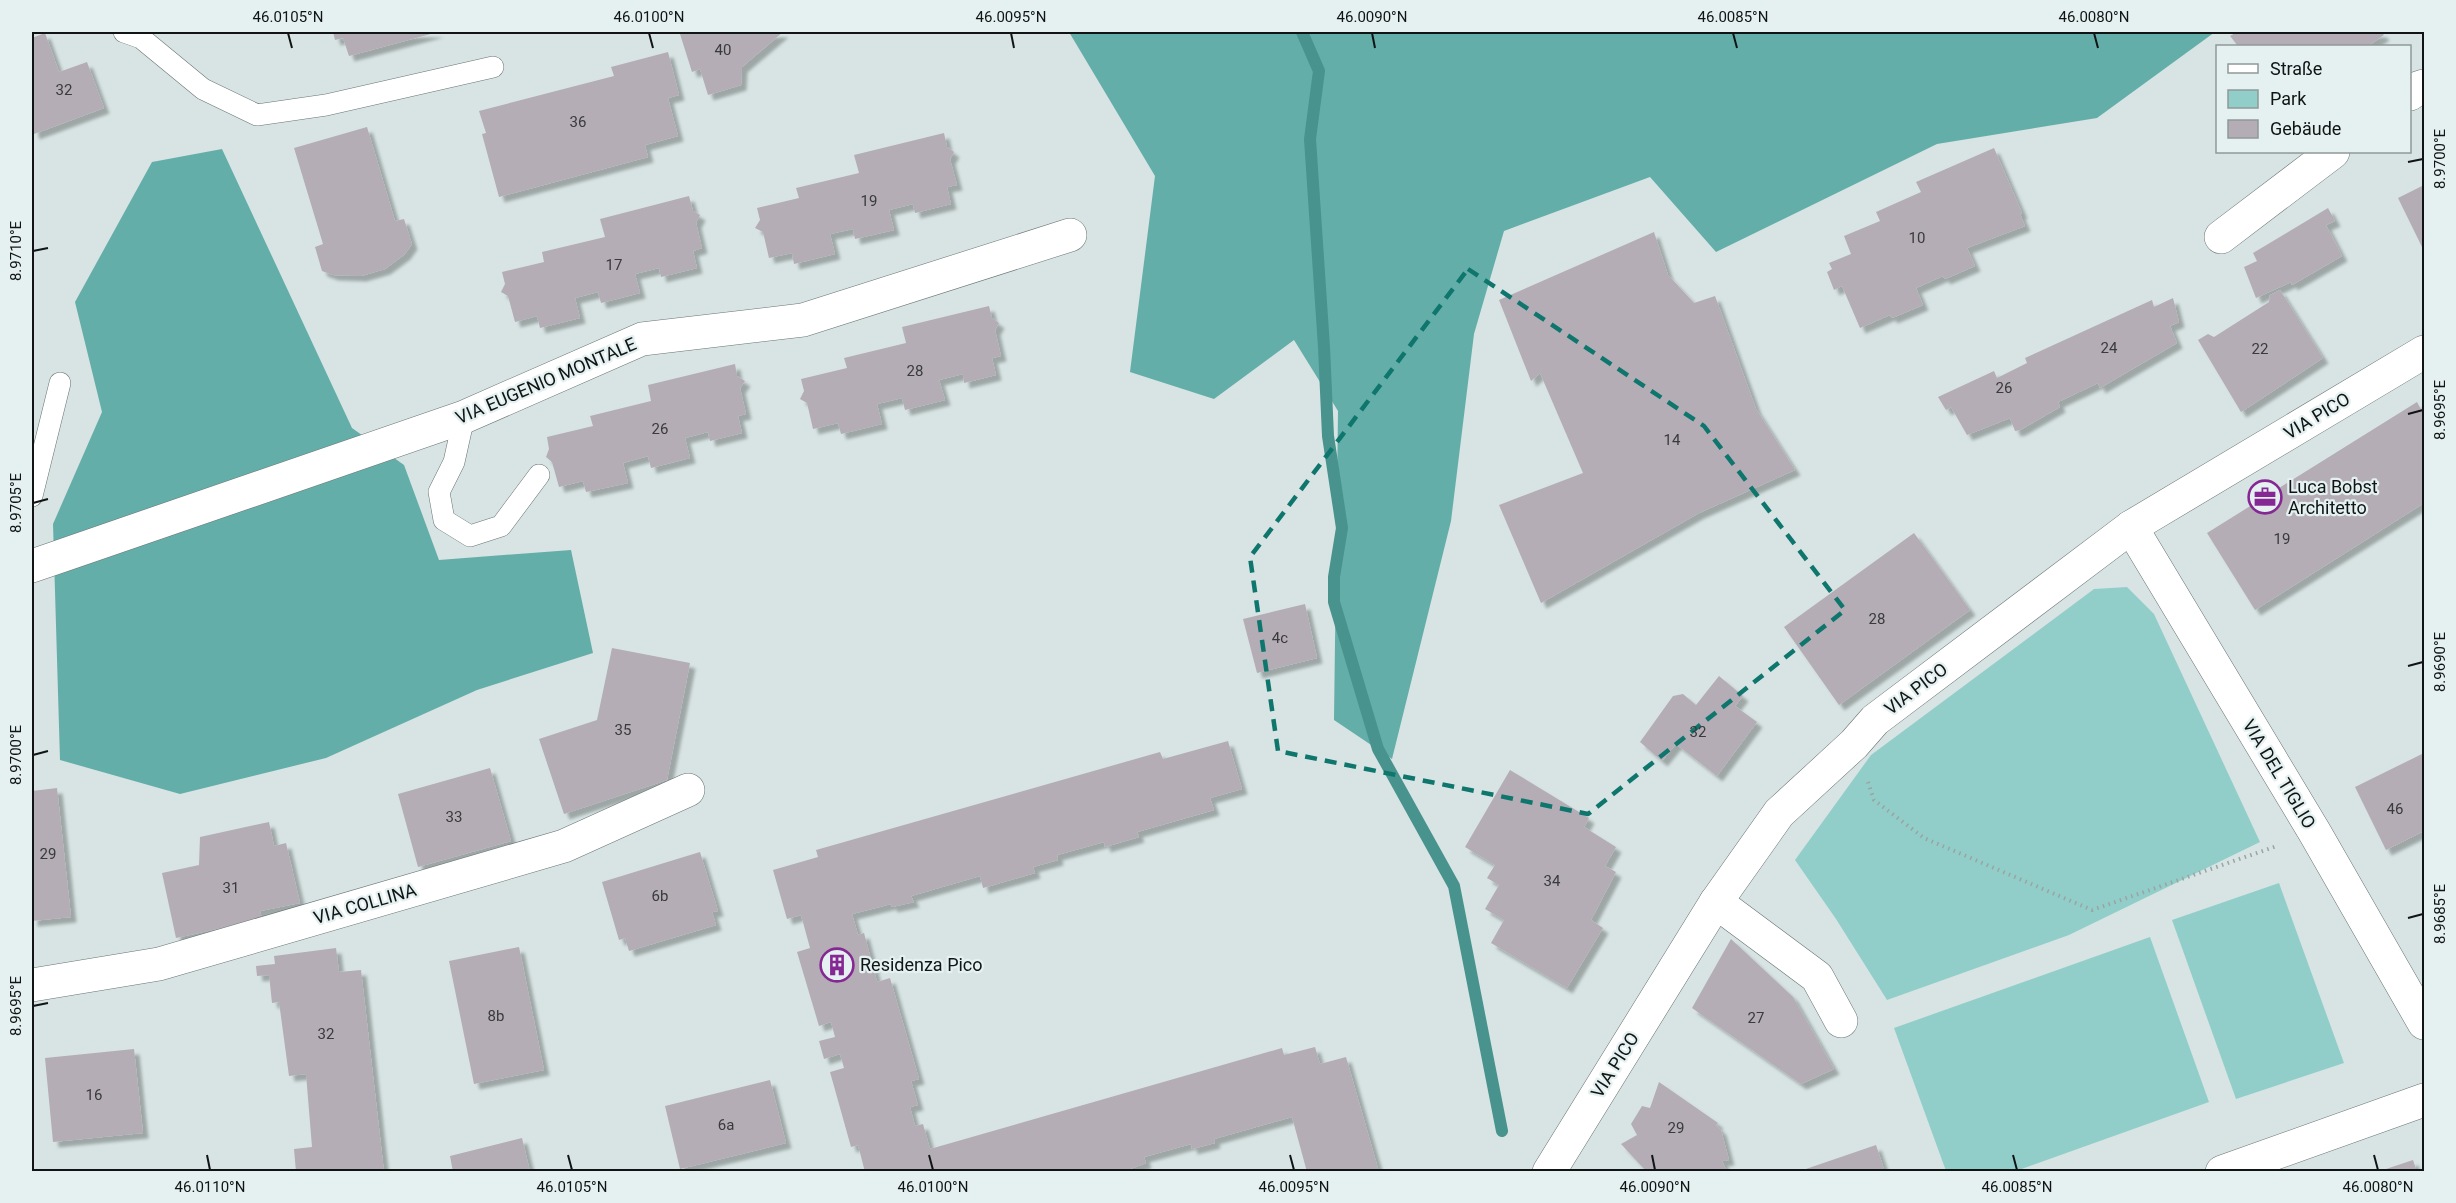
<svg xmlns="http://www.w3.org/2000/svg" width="2456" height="1203" viewBox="0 0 2456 1203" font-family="Roboto,sans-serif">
	<defs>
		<filter id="shadow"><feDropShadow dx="5.5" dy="5.5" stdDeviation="1.5" flood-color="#0004"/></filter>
	</defs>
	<rect width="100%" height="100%" fill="#d7e4e3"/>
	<g fill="#92cec9">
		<polygon points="2127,587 2154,614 2260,842 2069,935 1887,1000 1836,919 1795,860 1871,755 2094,589"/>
		<polygon points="2279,883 2344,1063 2236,1099 2172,920"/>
		<polygon points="2150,937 2209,1102 2016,1171 1946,1171 1894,1028"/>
	</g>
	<g fill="#64aea9">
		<polygon points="1069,32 2215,32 2097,118 1937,144 1716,252 1650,177 1504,231 1474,334 1451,521 1392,759 1334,720 1338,411 1294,340 1214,399 1130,372 1155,176"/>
		<polygon points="222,149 352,428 404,465 439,560 571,550 593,653 477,690 326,758 180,794 60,760 53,524 102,412 75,302 152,162"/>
	</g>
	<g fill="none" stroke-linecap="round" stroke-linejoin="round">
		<polyline stroke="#48938e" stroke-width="12" points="1302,32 1319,71 1310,139 1324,347 1328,436 1342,528 1334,577 1334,602 1378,749 1454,886 1502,1131"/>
	</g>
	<g fill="#b4adb5" filter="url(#shadow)">
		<polygon points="333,32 438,32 349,56 343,38 335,40"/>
		<polygon points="688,32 783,32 742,67 741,85 708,95 700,69 692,72 680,34"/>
		<polygon points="2237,32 2381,32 2384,35 2368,46 2238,46 2230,36"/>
		<polygon points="45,33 59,72 87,62 104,108 34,134 32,125 32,38"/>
		<polygon points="668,52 679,95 668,98 678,136 645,145 648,157 499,197 482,134 486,133 479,111 614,76 611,67"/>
		<polygon points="367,127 395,221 404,219 412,244 405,254 385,269 361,276 333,275 322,271 315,247 323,244 294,148"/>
		<polygon points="944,133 947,147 954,152 950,159 957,185 947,187 951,204 915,213 913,204 889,210 894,230 855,239 853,229 830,234 835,254 794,264 792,253 769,258 763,232 755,228 760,220 757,208 799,198 796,188 859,173 854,155"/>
		<polygon points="1994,148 2022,213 2020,214 2025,226 1967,248 1975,266 1945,279 1943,276 1916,288 1923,305 1892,318 1890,315 1860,328 1842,286 1834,290 1827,272 1832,269 1829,263 1851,254 1844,236 1880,221 1876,212 1921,192 1916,182"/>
		<polygon points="2424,185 2424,251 2398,198"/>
		<polygon points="689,196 693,211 700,215 696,223 702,248 693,251 697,268 661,277 659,268 635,274 640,293 601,303 598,292 575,298 580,318 540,328 537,316 515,322 508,296 501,292 505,284 502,272 544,262 542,252 605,237 600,219"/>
		<polygon points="2328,208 2335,221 2326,225 2342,256 2292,285 2291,282 2256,298 2244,267 2257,261 2253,253"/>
		<polygon points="1654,232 1668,275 1694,303 1715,296 1756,409 1795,470 1699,513 1541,603 1499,505 1583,473 1540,373 1531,381 1499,300"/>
		<polygon points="2280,290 2323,358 2241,412 2198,340 2208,334 2214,337 2269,302 2270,295"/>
		<polygon points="2173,298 2179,322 2170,326 2177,343 2100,388 2098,383 2058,402 2060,407 2020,430 2015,431 2010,418 1967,435 1951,407 1946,410 1938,397 1994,371 1997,378 2027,363 2025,358 2152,300 2154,307"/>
		<polygon points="989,306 992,318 999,323 995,330 1001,356 992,358 996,375 964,383 963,374 939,380 945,400 905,410 902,398 877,404 882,424 841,434 838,423 813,429 807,403 800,399 804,391 801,379 847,368 844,358 906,343 902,327"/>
		<polygon points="735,364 737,376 745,381 740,388 746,414 738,416 742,433 710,441 708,432 685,438 690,458 651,468 648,456 623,463 628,483 586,492 583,481 559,487 552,462 546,457 549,449 547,437 593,426 590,416 651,401 648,385"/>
		<polygon points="2417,402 2424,415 2424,503 2255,610 2207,533"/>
		<polygon points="1914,533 1970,610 1839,705 1784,627"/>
		<polygon points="1305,604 1317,658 1257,673 1243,619"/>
		<polygon points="612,648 690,663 667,780 564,814 539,739 597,720"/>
		<polygon points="1719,676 1743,696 1735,706 1757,722 1717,776 1676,744 1662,761 1640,742 1673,696 1683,694 1696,705"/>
		<polygon points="1228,741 1242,789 1210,798 1214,810 1137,832 1139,837 1105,847 1104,842 1057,855 1058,860 1033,867 1035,873 983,888 980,876 911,896 914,902 892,907 891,904 852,914 858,935 864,933 877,982 890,978 919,1079 911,1081 918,1105 910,1107 915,1126 923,1124 930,1149 1282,1048 1284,1055 1315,1047 1320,1064 1346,1057 1379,1172 1307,1172 1292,1117 1214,1139 1215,1143 1192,1149 1191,1144 1144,1157 1146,1163 1122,1172 865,1172 858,1145 851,1147 830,1072 844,1068 840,1054 824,1059 819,1041 835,1037 831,1022 819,1026 797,952 810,948 801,915 787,919 773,870 818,857 816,850 1160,752 1163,759"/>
		<polygon points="2424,753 2424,831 2386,850 2355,787"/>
		<polygon points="490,768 511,841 418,867 398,794"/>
		<polygon points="1510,770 1589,818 1584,827 1616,847 1605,866 1616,872 1591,920 1603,928 1567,988 1491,943 1504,920 1485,909 1499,885 1487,878 1495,865 1465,847"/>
		<polygon points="57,788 71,917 32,921 32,791"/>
		<polygon points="269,822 274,846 286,843 300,903 260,911 262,919 176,938 162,873 199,865 200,837"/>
		<polygon points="700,852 718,911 712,912 716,925 629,951 625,938 619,940 602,882"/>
		<polygon points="1731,939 1793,997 1834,1069 1801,1084 1692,1008"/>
		<polygon points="519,947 544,1070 474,1084 449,961"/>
		<polygon points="336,948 339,972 361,970 384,1172 296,1172 294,1149 312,1147 306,1074 289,1076 279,1002 272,1003 269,975 257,976 256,966 275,964 274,956"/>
		<polygon points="134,1049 143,1133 53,1142 45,1058"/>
		<polygon points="770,1080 786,1143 680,1169 665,1106"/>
		<polygon points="1659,1082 1718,1123 1716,1125 1721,1130 1729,1160 1722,1161 1727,1172 1654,1172 1653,1168 1647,1172 1621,1144 1637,1135 1631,1124 1642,1106 1650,1108"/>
		<polygon points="522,1138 530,1172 453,1172 450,1156"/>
		<polygon points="1876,1145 1885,1172 1800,1172 1800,1171"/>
		<polygon points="2413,1160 2417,1172 2380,1172 2380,1171"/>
	</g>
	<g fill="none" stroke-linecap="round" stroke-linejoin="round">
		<defs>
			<g id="service">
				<polyline points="124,32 141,38 203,89 257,115 326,105 493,67"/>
				<polyline points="464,417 454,462 439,492 444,520 470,536 501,526 539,475"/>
				<polyline points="32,496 60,383"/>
			</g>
			<g id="minor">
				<polyline points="2410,94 2418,88 2424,86"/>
				<polyline points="2221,237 2333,152"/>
				<polyline points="2131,527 2315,833 2424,1023"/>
				<polyline points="32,566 464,417 642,339 803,320 1070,235"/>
				<polyline points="1716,902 1817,977 1841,1021"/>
				<polyline points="32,985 159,964 564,846 688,790"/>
				<polyline points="1549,1172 1716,902 1779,813 1854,744 1875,720 2131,527 2424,352"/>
				<polyline points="2222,1172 2424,1100"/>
			</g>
		</defs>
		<use href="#service" stroke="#697473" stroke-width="22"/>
		<use href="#minor" stroke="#697473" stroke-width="34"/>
		<polyline stroke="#99a4a3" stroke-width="4" stroke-dasharray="1.5 4.5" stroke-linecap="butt" points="1868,782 1874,800 1924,838 2092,910 2277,846"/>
		<use href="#service" stroke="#fff" stroke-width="21"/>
		<use href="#minor" stroke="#fff" stroke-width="33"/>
	</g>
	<path fill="none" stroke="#0f766e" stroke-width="4.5" stroke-dasharray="12 8" stroke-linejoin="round" d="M1468,269l236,157 141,184 -257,204 -310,-63 -28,-194z"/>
	<path fill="none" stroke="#101414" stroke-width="2" d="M288,33l4,15M649,33l4,15M1011,33l3,15M1372,33l3,15M1733,33l4,15M2094,33l4,15M2408,162l15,-3M33,251l15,-3M2408,414l15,-4M33,503l15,-4M2408,666l15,-4M33,755l15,-4M2408,918l15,-4M33,1006l15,-3M207,1155l3,15M568,1155l4,15M929,1155l4,15M1290,1155l4,15M1652,1155l3,15M2013,1155l4,15M2374,1155l4,15"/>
	<defs>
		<symbol id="office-ring" viewBox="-11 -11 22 22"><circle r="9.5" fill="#e4f1f0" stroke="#852894" stroke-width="1.5"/><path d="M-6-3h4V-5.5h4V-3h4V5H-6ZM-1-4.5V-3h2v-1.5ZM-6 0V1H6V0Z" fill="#852894"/></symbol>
		<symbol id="building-ring" viewBox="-11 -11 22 22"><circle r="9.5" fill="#e4f1f0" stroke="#852894" stroke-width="1.5"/><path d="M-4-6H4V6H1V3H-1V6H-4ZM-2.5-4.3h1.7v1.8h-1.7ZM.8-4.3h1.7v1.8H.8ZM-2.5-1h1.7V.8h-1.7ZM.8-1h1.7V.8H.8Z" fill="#852894"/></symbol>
	</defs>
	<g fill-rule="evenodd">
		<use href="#office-ring" x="2246" y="478" width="38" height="38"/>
		<use href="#building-ring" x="818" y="946" width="38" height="38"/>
	</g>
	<g text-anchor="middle" stroke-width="4.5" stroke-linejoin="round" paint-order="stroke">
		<g font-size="15" fill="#393a3c">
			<text x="723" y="55">40</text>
			<text x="64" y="95">32</text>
			<text x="578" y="127">36</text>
			<text x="869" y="206">19</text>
			<text x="1917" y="243">10</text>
			<text x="614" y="270">17</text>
			<text x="2109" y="353">24</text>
			<text x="2260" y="354">22</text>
			<text x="915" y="376">28</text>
			<text x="2004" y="393">26</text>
			<text x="660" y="434">26</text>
			<text x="1672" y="445">14</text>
			<text x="2282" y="544">19</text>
			<text x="1877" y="624">28</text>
			<text x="1280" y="643">4c</text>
			<text x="623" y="735">35</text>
			<text x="1698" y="737">32</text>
			<text x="2395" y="814">46</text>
			<text x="454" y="822">33</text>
			<text x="48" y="859">29</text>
			<text x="1552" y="886">34</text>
			<text x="231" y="893">31</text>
			<text x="660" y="901">6b</text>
			<text x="496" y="1021">8b</text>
			<text x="1756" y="1023">27</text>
			<text x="326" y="1039">32</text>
			<text x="94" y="1100">16</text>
			<text x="726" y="1130">6a</text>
			<text x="1676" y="1133">29</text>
		</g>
		<g font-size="18" fill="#101414" stroke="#e4f1f0">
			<text transform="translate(546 381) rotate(-23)" y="6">VIA EUGENIO MONTALE</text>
			<text transform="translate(2317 416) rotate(-31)" y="6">VIA PICO</text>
			<text transform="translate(1916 689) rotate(-37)" y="6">VIA PICO</text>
			<text transform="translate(2279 774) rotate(59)" y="6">VIA DEL TIGLIO</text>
			<text transform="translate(365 904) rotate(-16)" y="6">VIA COLLINA</text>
			<text transform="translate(1615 1065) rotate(-58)" y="6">VIA PICO</text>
		</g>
		<g font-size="18" fill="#101414" stroke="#e4f1f0" text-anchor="start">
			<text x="2288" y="493">Luca Bobst<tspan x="2288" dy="21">Architetto</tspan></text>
			<text x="860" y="971">Residenza Pico</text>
		</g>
	</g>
	<rect width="2456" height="1203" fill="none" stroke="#e4f1f0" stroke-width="66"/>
	<rect x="2216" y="45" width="195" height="108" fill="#e4f1f0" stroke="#8f9998" stroke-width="1.5"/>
	<rect x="2228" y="64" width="30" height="9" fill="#ffffff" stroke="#8f9998" stroke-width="1.5"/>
	<text x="2270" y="75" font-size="18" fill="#101414">Straße</text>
	<rect x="2228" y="90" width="30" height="18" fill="#92cec9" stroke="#8f9998" stroke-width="1.5"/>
	<text x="2270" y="105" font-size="18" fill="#101414">Park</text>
	<rect x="2228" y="120" width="30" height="18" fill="#b4adb5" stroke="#8f9998" stroke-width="1.5"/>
	<text x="2270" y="135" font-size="18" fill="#101414">Gebäude</text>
	<rect x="33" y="33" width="2390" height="1137" fill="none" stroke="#101414" stroke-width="2"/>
	<g font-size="15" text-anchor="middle" fill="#101414">
		<text x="288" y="22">46.0105°N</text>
		<text x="649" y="22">46.0100°N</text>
		<text x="1011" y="22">46.0095°N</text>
		<text x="1372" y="22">46.0090°N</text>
		<text x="1733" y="22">46.0085°N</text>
		<text x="2094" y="22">46.0080°N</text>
		<text transform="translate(2440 159) rotate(-90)" y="5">8.9700°E</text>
		<text transform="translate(16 251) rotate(-90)" y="5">8.9710°E</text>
		<text transform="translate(2440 410) rotate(-90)" y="5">8.9695°E</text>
		<text transform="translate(16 503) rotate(-90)" y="5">8.9705°E</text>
		<text transform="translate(2440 662) rotate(-90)" y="5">8.9690°E</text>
		<text transform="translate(16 755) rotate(-90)" y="5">8.9700°E</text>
		<text transform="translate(2440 914) rotate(-90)" y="5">8.9685°E</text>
		<text transform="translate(16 1006) rotate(-90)" y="5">8.9695°E</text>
		<text x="210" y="1192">46.0110°N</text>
		<text x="572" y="1192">46.0105°N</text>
		<text x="933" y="1192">46.0100°N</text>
		<text x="1294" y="1192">46.0095°N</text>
		<text x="1655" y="1192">46.0090°N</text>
		<text x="2017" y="1192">46.0085°N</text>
		<text x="2378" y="1192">46.0080°N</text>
	</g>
</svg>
